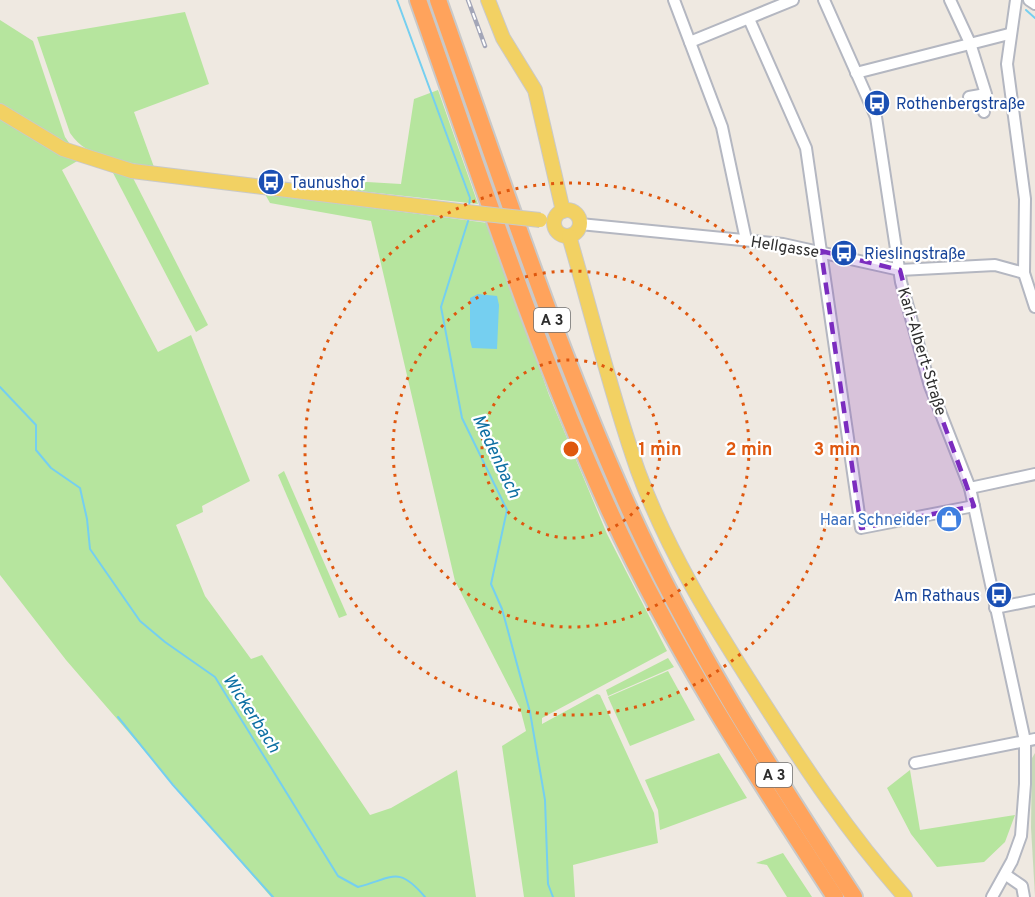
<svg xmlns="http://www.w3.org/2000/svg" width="1035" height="897" viewBox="0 0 1035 897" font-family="Overpass,sans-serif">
	<rect width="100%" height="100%" fill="#efe9e1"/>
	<g fill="#b6e59e">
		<path d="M185,12l24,72 -75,28 20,55c-30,-6 -66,-7 -84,-34l-33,-96z"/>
		<polygon points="0,20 33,41 65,137 74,150 0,104"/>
		<polygon points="438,90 478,204 295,184 299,178 401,184 414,99"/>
		<polygon points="0,114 79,160 62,170 158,352 191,335 250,481 202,506 203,512 176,525 205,596 251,659 262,655 370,815 391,808 457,770 476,897 271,897 66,660 0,575"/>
		<polygon points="111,169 131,174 208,325 196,332"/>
		<polygon points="265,194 488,223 549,395 607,534 667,651 542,718 542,724 597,694 600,695 654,813 658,843 573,865 575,897 524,897 502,746 526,731 520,708 455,581 371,221 270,203"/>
		<polygon points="284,471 347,615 339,618 278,475"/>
		<polygon points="668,658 674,667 608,696 606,690"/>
		<polygon points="668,671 695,720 630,746 608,697"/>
		<polygon points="719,753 747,798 660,830 658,810 645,780"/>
		<polygon points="910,770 920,830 1015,815 1005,842 984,862 937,867 911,834 887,788"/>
		<polygon points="783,853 812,897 787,897 767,865 756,863"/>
	</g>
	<polygon fill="#c8d9b8" points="1035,753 1035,896 1031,828 1032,758"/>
	<polygon fill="#75cff0" points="478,294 497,296 499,305 497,349 472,348 470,340 470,298"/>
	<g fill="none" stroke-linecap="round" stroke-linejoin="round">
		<g stroke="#75cff0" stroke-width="2">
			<polyline points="397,0 470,198 469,206"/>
			<polyline points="1026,10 1035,18"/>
			<polyline points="469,218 441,307 462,418 507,510 491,584 502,609 530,712 545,800 548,884 553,897"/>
			<path d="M0,387l36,38v25l15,18 29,20 7,31 3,30 50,72 25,21 50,35 123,199 20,11c35,-9 40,-22 67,10"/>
			<polyline points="118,717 173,785 273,897"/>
		</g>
		<defs>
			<g id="minor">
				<polyline points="674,0 722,127 746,240"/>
				<polyline points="824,0 876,117 901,282 930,386 970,488 1025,741 1025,784 1021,836 1012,861 992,897"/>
				<polyline points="950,0 970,43 986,94 969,97"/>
				<polyline points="1016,0 1007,64 1025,199 1024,273 1035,307"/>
				<polyline points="1029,0 1035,4"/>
				<polyline points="749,19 806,148 861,528 974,506"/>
				<polyline points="690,42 793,0"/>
				<polyline points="856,73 1009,34"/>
				<polyline points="981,95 984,112"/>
				<polyline points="580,224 783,244 900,270 995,265 1024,273"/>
				<polyline points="970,488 1035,474"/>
				<polyline points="995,608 1035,600"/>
				<polyline points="915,763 1035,739"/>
				<polyline points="1006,875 1022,886 1024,897"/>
			</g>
			<g id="major">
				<polyline points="488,0 503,38 535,90 563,211"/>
				<polyline points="0,111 63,149 132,171 467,212"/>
				<circle cx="567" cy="223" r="13"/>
				<path d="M569,236c23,78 42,159 69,235 29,79 73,150 118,220 46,72 92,142 149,206"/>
			</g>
			<g id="highway">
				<path d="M418,0c61,172 117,348 193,514 62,135 143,259 224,383"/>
				<path d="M438,0c60,169 116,341 189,504 62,139 144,266 227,393"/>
			</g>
		</defs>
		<use href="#minor" stroke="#b4b7c1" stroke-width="14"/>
		<use href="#major" stroke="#c9c9c9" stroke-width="16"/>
		<use href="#highway" stroke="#c9c9c9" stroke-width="20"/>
		<use href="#minor" stroke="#fff" stroke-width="10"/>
		<use href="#major" stroke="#f2d163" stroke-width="14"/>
		<use href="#highway" stroke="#ffa35c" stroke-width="16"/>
		<defs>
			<polyline id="rail" points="468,0 485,46"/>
		</defs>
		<use href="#rail" stroke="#a3a6b8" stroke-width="4.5"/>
		<use href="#rail" stroke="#fff" stroke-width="2" stroke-dasharray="7" stroke-linecap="butt"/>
		<defs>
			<polyline id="major-bridge" points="467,212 540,220"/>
		</defs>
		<use href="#major-bridge" stroke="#c9c9c9" stroke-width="16" stroke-linecap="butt"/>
		<use href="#major-bridge" stroke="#f2d163" stroke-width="14"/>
	</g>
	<path fill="#7b2cbf" fill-opacity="0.2" stroke="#7b2cbf" stroke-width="4.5" stroke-dasharray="12 8" stroke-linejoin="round" d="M821,251l79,19 30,116 44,120 -113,22z"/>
	<g fill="none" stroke="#df570e" stroke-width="3" stroke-dasharray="3 6">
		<circle cx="571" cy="449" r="89"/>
		<circle cx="571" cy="449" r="178"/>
		<circle cx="571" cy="449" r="266"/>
	</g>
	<defs>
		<symbol id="bus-disc" viewBox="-11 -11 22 22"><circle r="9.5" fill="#1a4fb4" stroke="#fff"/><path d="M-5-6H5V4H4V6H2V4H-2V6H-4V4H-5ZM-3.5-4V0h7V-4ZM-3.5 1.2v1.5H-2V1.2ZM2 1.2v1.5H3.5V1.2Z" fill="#fff"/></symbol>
		<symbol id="shop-disc" viewBox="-11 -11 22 22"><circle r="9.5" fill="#3f7fe0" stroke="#fff"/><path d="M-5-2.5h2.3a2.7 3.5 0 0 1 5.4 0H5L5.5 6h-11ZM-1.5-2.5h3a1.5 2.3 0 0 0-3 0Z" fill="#fff"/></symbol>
	</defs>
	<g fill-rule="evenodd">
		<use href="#bus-disc" x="862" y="88" width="30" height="30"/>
		<use href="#bus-disc" x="256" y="167" width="30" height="30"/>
		<use href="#bus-disc" x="829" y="238" width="30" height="30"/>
		<use href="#shop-disc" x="934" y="504" width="30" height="30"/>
		<use href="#bus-disc" x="984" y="580" width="30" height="30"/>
	</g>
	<g text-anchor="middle" stroke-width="4.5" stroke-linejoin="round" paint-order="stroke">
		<g fill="#fff" stroke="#6d6d6d" stroke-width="1.5">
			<rect x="534" y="308" width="36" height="24" rx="4.5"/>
			<rect x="756" y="763" width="36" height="24" rx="4.5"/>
		</g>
		<g font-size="15" font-weight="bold" fill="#2e2e2e">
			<text x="552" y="325">A 3</text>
			<text x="774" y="780">A 3</text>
		</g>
		<g font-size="16" fill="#164399" stroke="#fff" text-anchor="start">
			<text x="896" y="109">Rothenbergstraße</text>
			<text x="290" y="188">Taunushof</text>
			<text x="864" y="259">Rieslingstraße</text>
			<text x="980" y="601" text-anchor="end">Am Rathaus</text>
		</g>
		<g font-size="16" fill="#2e2e2e" stroke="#fff">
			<text transform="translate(785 246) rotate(9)" y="6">Hellgasse</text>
			<text transform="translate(923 351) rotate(73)" y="6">Karl-Albert-Straße</text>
		</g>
		<g font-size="16" fill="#366cbe" stroke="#fff" text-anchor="end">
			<text x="930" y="525">Haar Schneider</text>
		</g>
		<g font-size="18" font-style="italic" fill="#0d6fa3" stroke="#fff">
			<text transform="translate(497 456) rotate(65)" y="6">Medenbach</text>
			<text transform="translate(252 713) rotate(57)" y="6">Wickerbach</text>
		</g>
	</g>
	<circle cx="571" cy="449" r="9" fill="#df570e" stroke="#fff" stroke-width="3"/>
	<g font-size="18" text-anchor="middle" font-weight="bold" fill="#df570e" stroke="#fff" stroke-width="4.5" stroke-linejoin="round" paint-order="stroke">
		<text x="660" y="455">1 min</text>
		<text x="749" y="455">2 min</text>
		<text x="837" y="455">3 min</text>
	</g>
</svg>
